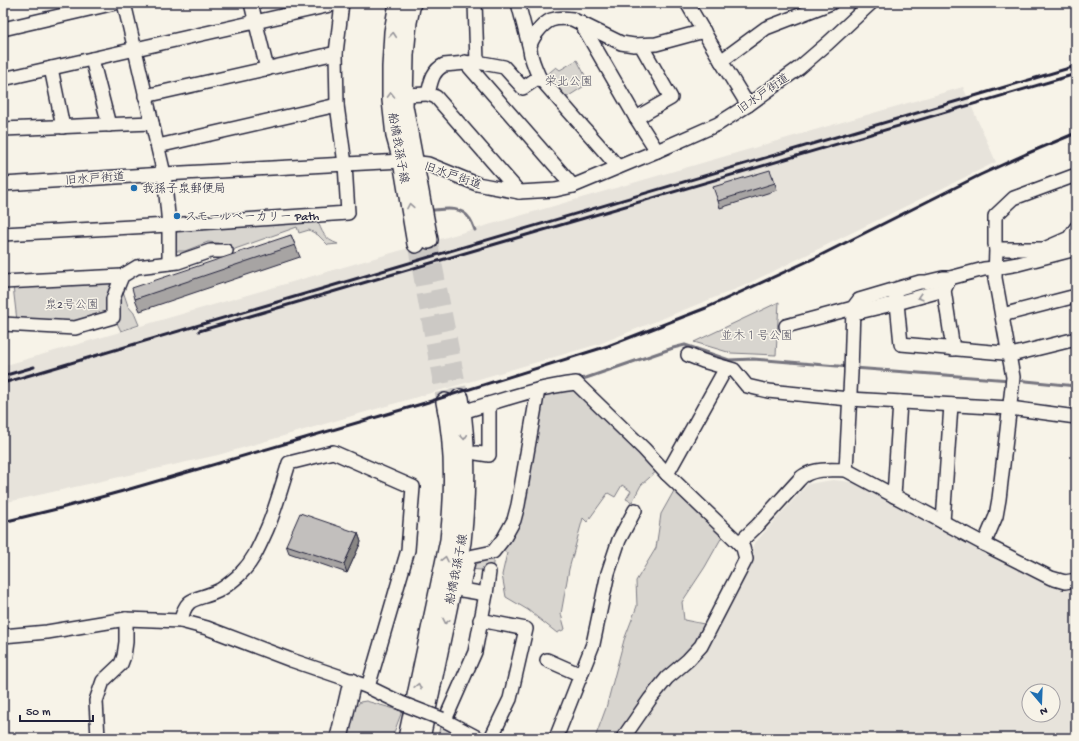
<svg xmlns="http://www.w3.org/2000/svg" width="1079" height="741" viewBox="0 0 1079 741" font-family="'Gochi Hand','Klee One',sans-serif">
	<rect width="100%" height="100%" fill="#f7f3e8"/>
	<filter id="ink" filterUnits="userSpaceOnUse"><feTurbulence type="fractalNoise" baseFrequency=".025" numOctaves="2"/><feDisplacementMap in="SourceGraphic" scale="8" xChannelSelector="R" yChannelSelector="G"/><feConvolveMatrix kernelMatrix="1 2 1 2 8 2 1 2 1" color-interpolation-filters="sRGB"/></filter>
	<g filter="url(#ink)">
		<g fill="#e7e3db" fill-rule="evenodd">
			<polygon points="963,87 996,162 741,287 599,344 218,455 3,503 3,366"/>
			<path d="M833,480l19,2 207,105h17v151h-448l123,-179 2,-14 34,-38 21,-23zM1029,691h24v24h-24z"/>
		</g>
		<g fill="#d8d5cf" stroke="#7d7c85">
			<polygon points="577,60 589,83 564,99 544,77 556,67 560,70"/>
			<path d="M317,219c5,13 7,20 21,25l-10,1 -10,-10 -9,-5 -10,3 -2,-6 -62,22 -2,3 -4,-1 -11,-8 -10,-1 -23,9h-11l2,-23z"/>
			<polygon points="112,281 114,284 110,311 74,325 17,321 13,286"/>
			<polygon points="121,285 128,306 134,313 139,325 121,331 115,319"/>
			<polygon points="779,302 776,355 731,353 694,342"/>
			<polygon points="577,388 658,470 641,485 632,502 626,499 631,491 622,485 615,497 608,493 587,522 583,518 569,569 561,614 565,629 557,633 528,610 506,597 502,575 507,553 500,549 506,541 540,394"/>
			<polygon points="675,489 723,535 705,567 682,602 684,620 704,624 696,644 615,738 595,738 606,708 624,640 637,606 636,581 656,548 661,514"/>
			<polygon points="494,555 492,571 469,569 471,560"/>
			<polygon points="366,701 402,711 392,738 348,738 355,708 360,702"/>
			<polygon points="440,726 460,738 438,738"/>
		</g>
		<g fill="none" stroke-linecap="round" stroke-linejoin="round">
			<g stroke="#76747f" stroke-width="3">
				<path d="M433,210c12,-1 28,-4 36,8 3,3 4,8 6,12"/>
				<polyline points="854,368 1010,380"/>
				<polyline points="579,379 586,378 673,348 685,345 729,360 753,359 849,367"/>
				<polyline points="1016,380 1076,386"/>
			</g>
			<g stroke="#ccc9c5" stroke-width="17" stroke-dasharray="17 8" stroke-linecap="butt">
				<polyline points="429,240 460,398"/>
				<polyline points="416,244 445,402"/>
			</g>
			<defs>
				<g id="minor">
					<polyline points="124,3 164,174 169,225 169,263"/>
					<polyline points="251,3 267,69"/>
					<polyline points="475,3 477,62"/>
					<polyline points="518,3 530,49"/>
					<polyline points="687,3 721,61 748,105"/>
					<polyline points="581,23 636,118 657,151"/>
					<polyline points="3,29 115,3"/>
					<polyline points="92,59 109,125"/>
					<polyline points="721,61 766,28 831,3"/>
					<polyline points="465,62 573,186"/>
					<polyline points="51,68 63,127"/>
					<polyline points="3,79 339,3"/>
					<polyline points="403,95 428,94"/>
					<polyline points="145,96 336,53"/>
					<polyline points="636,118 671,98 641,45"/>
					<polyline points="3,129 152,123"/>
					<polyline points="158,146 337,105"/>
					<path d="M618,167l-79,-90c-4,-9 -8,-18 -9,-27 -1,-10 12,-26 21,-30 6,-2 15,-2 21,-1l49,24 13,2 22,-1 48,-13"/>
					<polyline points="3,184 164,174 402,161 428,164 477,184 519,192 555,190 573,186 657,151 718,124 748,105 799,68 828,43 871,3"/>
					<path d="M519,192l-83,-95 -8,-3c3,-12 4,-23 16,-29l33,-3 27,5 19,21 16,-11"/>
					<polyline points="3,234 169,225 348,213 345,164 337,105 336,53 342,3"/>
					<polyline points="996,249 1044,249 1069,238 1076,228"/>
					<polyline points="3,282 122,276"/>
					<polyline points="894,290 897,303 901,344 1015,354 1076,339"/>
					<polyline points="944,290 953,349"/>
					<polyline points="1002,315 1076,296"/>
					<polyline points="3,324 75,328 113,317 113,299 118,286 122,276 137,267 178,262 210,251 226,251"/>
					<polyline points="786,326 853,308 859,312 897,303 944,290 950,278"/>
					<polyline points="688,355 703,361 734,370 747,386 768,391 849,399 1010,408 1076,417"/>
					<path d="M462,412c38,-11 75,-25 114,-29l68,66 23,25 72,69 4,5 3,11 -45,87 -13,14 -21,18 -17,21 -27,39"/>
					<polyline points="476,453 489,455 489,404"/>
					<polyline points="846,470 851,373 853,308 859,300 920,282 926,282 943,278 950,278 984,269 995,268 1018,264 1076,249"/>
					<polyline points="667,474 726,368"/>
					<polyline points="894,496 900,402"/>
					<polyline points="943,522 951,405"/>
					<path d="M739,543l19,-18 40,-44c2,-2 4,-5 7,-6 12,-7 28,-5 41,-5l138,74 67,34 14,4 11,-2"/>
					<polyline points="984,544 996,516 999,499 1012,387 1013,377 995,278 996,249 995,244 995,216 1014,198 1076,175"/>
					<polyline points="486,594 489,572"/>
					<polyline points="480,620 526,629 510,699 491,738"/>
					<path d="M181,621c5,-27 17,-20 37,-30 6,-3 20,-14 24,-19 12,-12 18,-28 25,-43 9,-21 15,-44 22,-66l44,-11 80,35 -5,63 -40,137"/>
					<polyline points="3,636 47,632 126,619 181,621 207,628 291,660 341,677 368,687 401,703"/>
					<polyline points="547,660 581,675"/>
					<polyline points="442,719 478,738"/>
					<polyline points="445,720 475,652 486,594 462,590 469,557 493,552 504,538 514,520 518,505 538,390"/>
					<polyline points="98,738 96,701 103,681 121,664 124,656 126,642 126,619"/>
					<polyline points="556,738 593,644 608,573 619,540 635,510"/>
				</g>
				<g id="major">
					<polyline points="398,3 393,32 391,67 391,100 395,136 402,161 416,244"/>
					<polyline points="412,3 408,22 405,55 404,106 429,240"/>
					<polyline points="339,738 352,682"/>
					<path d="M407,738l42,-198c5,-46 6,-92 -4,-138"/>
					<path d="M421,738l41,-196c5,-48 6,-96 -2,-144"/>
				</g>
			</defs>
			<use href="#minor" stroke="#22223b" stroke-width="16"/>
			<use href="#major" stroke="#22223b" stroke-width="20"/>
			<use href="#minor" stroke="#f7f3e8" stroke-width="13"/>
			<use href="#major" stroke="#f7f3e8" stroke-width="17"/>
			<g stroke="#22223b" stroke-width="3">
				<polyline points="199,331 1076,74"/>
				<polyline points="3,376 34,367"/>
				<polyline points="3,383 1076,66"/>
				<polyline points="3,522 61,508 123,491 425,403 608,346 706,308 817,257 980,175 1026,154 1076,133"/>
			</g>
			<defs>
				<polyline id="minor-bridge" points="401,703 442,719"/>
			</defs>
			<use href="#minor-bridge" stroke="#22223b" stroke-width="16" stroke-linecap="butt"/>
			<use href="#minor-bridge" stroke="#f7f3e8" stroke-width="13"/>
		</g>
		<g fill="#a7a4a3" stroke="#22223b">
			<polygon points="773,176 777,190 720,208 718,201"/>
			<polygon points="291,235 300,257 140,311 135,299"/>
			<polygon points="358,533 361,542 347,573 289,553 286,545"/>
		</g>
		<polygon fill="#888684" stroke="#22223b" points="358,533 361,542 347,573 344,564"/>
		<g fill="#c2bfbd" stroke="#22223b">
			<polygon points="770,170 775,183 718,201 713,187"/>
			<polygon points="291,235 295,245 135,299 132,288"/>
			<polygon points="300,513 358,533 344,564 286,545"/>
		</g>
		<defs><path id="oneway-chevron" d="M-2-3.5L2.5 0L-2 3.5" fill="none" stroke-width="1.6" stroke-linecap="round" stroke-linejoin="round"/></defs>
		<g stroke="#97959a">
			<use href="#oneway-chevron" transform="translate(393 35) rotate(-85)"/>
			<use href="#oneway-chevron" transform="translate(391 95) rotate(-91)"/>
			<use href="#oneway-chevron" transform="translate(410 206) rotate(-100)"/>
			<use href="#oneway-chevron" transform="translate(920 297) rotate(164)"/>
			<use href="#oneway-chevron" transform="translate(464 437) rotate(85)"/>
			<use href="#oneway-chevron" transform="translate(445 559) rotate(-78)"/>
			<use href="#oneway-chevron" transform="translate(446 621) rotate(102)"/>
			<use href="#oneway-chevron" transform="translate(418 686) rotate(-78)"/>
		</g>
	</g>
	<g fill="#1f6fb2" stroke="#f7f3e8" stroke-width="1.5">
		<circle cx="134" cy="188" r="4"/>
		<circle cx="177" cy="216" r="4"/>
	</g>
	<g text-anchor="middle" stroke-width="3" stroke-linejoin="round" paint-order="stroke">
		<g font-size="12" fill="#504f60" stroke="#f7f3e8">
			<text x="569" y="85">栄北公園</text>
			<text x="72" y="308">泉2号公園</text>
			<text x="757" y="339">並木１号公園</text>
		</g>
		<g font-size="12" fill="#22223b" stroke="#f7f3e8">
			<text transform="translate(763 93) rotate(-35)" y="4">旧水戸街道</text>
			<text transform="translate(399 148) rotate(80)" y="4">船橋我孫子線</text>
			<text transform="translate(453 175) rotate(19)" y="4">旧水戸街道</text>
			<text transform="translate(95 178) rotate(-4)" y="4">旧水戸街道</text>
			<text transform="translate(456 569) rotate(-79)" y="4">船橋我孫子線</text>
		</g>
		<g font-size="12" fill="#22223b" stroke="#f7f3e8" text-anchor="start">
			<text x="142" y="192">我孫子泉郵便局</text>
			<text x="185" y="220">スモールベーカリー Path</text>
		</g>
	</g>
	<rect width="1079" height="741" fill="none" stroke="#f7f3e8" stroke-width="16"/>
	<rect x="8" y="8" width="1063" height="725" fill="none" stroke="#22223b" stroke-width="1.5" filter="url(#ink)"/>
	<g transform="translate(1041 703) rotate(161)"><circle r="19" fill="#f7f3e8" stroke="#a29fa3"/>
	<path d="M0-3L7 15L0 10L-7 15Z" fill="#1f6fb2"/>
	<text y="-6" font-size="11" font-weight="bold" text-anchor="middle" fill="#22223b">N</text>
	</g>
	<path d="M20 715v6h73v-6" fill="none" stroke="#22223b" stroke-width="2"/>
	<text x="26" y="715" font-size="12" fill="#22223b" stroke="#f7f3e8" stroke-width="3" paint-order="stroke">50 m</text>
</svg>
